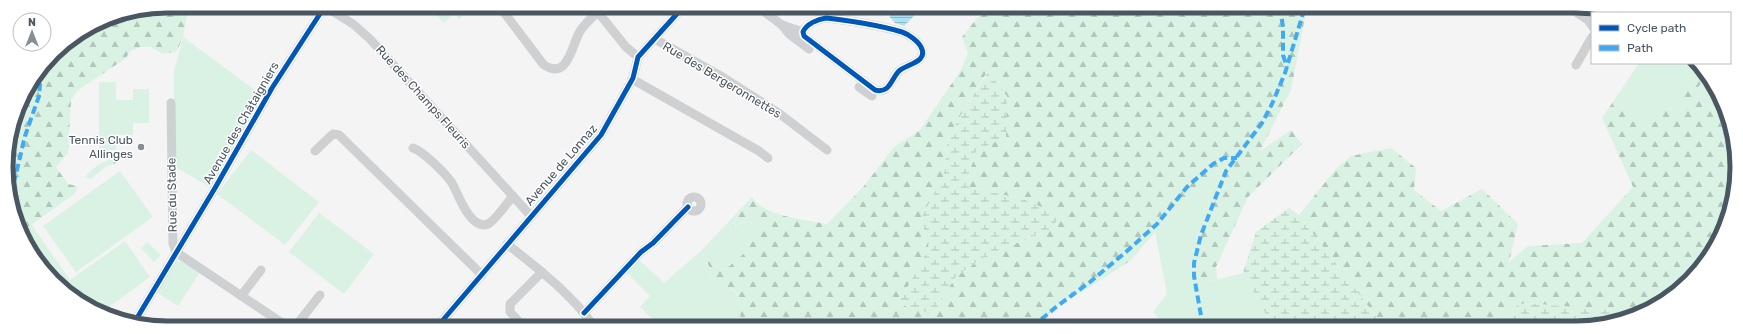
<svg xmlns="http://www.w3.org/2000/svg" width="1743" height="334" viewBox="0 0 1743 334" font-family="Rubik,sans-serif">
	<defs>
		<pattern id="forest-firs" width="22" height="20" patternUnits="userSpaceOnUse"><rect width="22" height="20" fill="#d9f2e3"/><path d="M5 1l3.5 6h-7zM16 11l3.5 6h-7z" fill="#b2c7bb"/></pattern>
		<pattern id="wetland-marsh" width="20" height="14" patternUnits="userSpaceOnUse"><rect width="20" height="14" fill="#d9f2e3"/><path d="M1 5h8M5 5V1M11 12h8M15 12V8" fill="none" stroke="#b2c7bb"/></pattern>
		<pattern id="water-rules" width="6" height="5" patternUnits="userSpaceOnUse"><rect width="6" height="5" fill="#aee2f0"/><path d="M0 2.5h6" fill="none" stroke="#90bac6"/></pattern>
	</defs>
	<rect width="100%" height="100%" fill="#f4f4f4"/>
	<g fill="#d9f2e3">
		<polygon points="427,6 473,6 459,19 454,13 444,23"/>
		<polygon points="183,37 264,97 211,188 174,166 174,72"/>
		<polygon points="1639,63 1697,63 1704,70 1680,96 1686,105 1679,112 1668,107 1650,127 1617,96"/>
		<polygon points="1707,75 1724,109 1723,110 1696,90"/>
		<polygon points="99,82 116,82 116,100 133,100 133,89 149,89 149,123 133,123 133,135 116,135 116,150 99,150"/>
		<polygon points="251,150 319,202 285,245 217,194"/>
		<polygon points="1221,170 1226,171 1213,208 1195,285 1243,273 1273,327 1167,327 1153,312 1167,294 1155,232 1169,216 1187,204"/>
		<polygon points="120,171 153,217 76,272 43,226"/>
		<polygon points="319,213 374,254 344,294 289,252"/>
		<path d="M736,214l1,5 -5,5 2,2 16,-6 5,3 3,9 -1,5 -6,2 -4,12 -22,19 -11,-4 -6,-6 -2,3 5,7 -1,11c33,11 30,12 31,46h-80l-21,-20 10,-11 -24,-24 12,-13 26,24 36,-31z"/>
		<polygon points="31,224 70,280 125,241 150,277 102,312 87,307 46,273 22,231"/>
		<polygon points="147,242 161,255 154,262 141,248"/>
		<polygon points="178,261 184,261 200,272 178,306 156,292 176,262"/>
	</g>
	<g fill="url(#forest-firs)" fill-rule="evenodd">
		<polygon points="167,6 189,6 183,37 177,51 163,54 151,47 140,47 130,51 126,58 77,91 71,100 68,153 56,167 68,184 77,186 76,193 22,231 14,219 6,157 18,105 53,53 106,18"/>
		<path d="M998,7l15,6 3,-6h291l-16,83 -31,61 31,-21 11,14 -54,53 -32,70 1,12 -22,6 -1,-22 7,-28 25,-64 -5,-1 -34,34 -18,12 -39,45 -49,32c-18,4 -33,22 -46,34h-294l-1,-21 -2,-12 -5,-5 -19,-2 -4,-6 1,-11 -5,-10h2l6,6 11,4 22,-19 4,-12 6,-2 1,-5 -3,-9 -5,-3 -18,6 5,-7 -1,-5 16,-17c11,19 55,23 75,27l37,-38 30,-39 26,-17 41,-60 7,-17 -6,-16 15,-19zM987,72l-11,79 -10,35 59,14 32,14 -3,14 -65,26 -33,22 -23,38 -35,-10 31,-56 -8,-30 23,-43 4,-39z"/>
		<polygon points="1704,70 1707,75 1696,90 1724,109 1730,122 1727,127 1732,130 1736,188 1720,238 1690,281 1647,311 1620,319 1609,310 1525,303 1512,308 1504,328 1384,327 1299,215 1335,170 1351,156 1391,148 1416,168 1414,190 1441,211 1482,189 1518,224 1509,262 1528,246 1582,243 1633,187 1602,118 1617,96 1650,127 1668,107 1679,112 1686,105 1679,97"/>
		<path d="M120,158l-1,4 -14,5 -14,12 -4,-1 -1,-2c10,-11 19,-17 34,-18z"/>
	</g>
	<g fill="url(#wetland-marsh)">
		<polygon points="988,72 1007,96 1006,137 976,151 966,186 1025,200 1058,214 1054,228 989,254 956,276 933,314 898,304 929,248 921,218 944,175 948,136"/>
		<polygon points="1289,208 1299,215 1384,327 1273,327 1243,273 1256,232"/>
		<polygon points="1525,303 1609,310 1620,319 1587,328 1504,328 1512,308"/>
	</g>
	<polygon fill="url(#water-rules)" points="899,7 910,7 914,12 914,16 904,26 895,23 889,16"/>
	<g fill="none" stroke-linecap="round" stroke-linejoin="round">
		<g stroke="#ced0d2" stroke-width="9">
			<polyline points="324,6 353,24 370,39 531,216"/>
			<polyline points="593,6 626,47 638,57"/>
			<polyline points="758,7 782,25 803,32"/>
			<polyline points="1568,7 1588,20 1592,26"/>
			<path d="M503,11l40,53c24,18 29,-18 36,-31 5,-9 12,-15 19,-21"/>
			<path d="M826,18c21,2 57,8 76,14 6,2 16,9 19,15 8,15 -14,17 -22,24 -8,8 -9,23 -24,19l-71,-54 -1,-4c3,-8 15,-13 23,-14z"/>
			<polyline points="782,25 789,34 809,49"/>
			<polyline points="655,39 724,78 780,114 827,150"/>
			<polyline points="1576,65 1592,37"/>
			<polyline points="632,79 759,151 768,158"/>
			<polyline points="859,87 872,96"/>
			<polyline points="171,103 173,243 176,252"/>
			<path d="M413,148c11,4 32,25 39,35 6,10 18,48 36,41 7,-3 19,-21 25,-28"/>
			<polyline points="315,151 333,134 339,135 482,275"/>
			<circle cx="694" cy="204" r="7"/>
			<path d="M507,244c28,22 68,53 87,83"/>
			<polyline points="176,252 288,327"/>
			<polyline points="241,296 261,270"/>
			<polyline points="584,313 641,252 653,243 688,207"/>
			<polyline points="134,323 215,188 272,88 325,6"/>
			<polyline points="295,327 320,295"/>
			<polyline points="437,327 601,135 633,78 638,57 684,6"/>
			<polyline points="524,327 510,312 510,304 542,272"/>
		</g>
		<g stroke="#3fa9f5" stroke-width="4" stroke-dasharray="8 4" stroke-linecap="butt">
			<polyline points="1280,7 1283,27 1283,55 1287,67"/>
			<polyline points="11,195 25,136 39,96 41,72"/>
			<polyline points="1032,327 1056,307 1090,282 1127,251 1157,224 1187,187 1213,164 1224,158 1237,158"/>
			<polyline points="1203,327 1194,276 1194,263 1201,235 1226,171 1262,123 1272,104 1285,73 1305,7"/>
		</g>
		<defs>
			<g id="cycleway">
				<path d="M826,18c21,2 57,8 76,14 6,2 16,9 19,15 8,15 -14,17 -22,24 -8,8 -9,23 -24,19l-71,-54 -1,-4c3,-8 15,-13 23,-14z"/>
				<polyline points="584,313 641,252 653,243 688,207"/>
				<polyline points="134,323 215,188 272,88 325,6"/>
				<polyline points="437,327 601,135 633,78 638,57 684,6"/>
			</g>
		</defs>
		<use href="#cycleway" stroke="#fff" stroke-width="8"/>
		<use href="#cycleway" stroke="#0057b8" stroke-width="5"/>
	</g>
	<circle fill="#868d94" stroke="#fff" stroke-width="1.5" cx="141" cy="147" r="4"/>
	<g text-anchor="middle" stroke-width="3" stroke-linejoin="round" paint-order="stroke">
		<g font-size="12" fill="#4a5661" stroke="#fff">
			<text transform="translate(722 80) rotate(31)" y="4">Rue des Bergeronnettes</text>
			<text transform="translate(423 97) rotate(48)" y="4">Rue des Champs Fleuris</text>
			<text transform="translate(241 123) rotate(-60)" y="4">Avenue des Châtaigniers</text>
			<text transform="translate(561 165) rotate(-49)" y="4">Avenue de Lonnaz</text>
			<text transform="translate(172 195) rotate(-91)" y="4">Rue du Stade</text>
		</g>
		<g font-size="12" fill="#4a5661" stroke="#fff" text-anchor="end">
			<text x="133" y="144">Tennis Club<tspan x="133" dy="14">Allinges</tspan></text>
		</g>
	</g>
	<path d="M0 0H1743V334H0ZM167 13H1576A154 154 0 0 1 1730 167V167A154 154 0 0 1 1576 321H167A154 154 0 0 1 13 167V167A154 154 0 0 1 167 13Z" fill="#fff" fill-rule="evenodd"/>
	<path fill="none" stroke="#4a5661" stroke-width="5" d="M167 13H1576A154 154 0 0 1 1730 167V167A154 154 0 0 1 1576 321H167A154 154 0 0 1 13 167V167A154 154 0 0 1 167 13Z"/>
	<rect x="1591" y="12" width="140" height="52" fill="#ffffff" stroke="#b7bbc0"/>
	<rect x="1599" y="25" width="20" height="6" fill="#0057b8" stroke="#b7bbc0"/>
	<text x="1627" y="32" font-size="12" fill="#4a5661">Cycle path</text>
	<rect x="1599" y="45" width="20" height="6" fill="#3fa9f5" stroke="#b7bbc0"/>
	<text x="1627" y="52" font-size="12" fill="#4a5661">Path</text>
	<g transform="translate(32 32)"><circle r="19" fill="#ffffff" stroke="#b7bbc0"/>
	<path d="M0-3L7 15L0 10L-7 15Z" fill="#868d94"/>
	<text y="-6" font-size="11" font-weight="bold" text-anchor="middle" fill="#4a5661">N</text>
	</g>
</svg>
